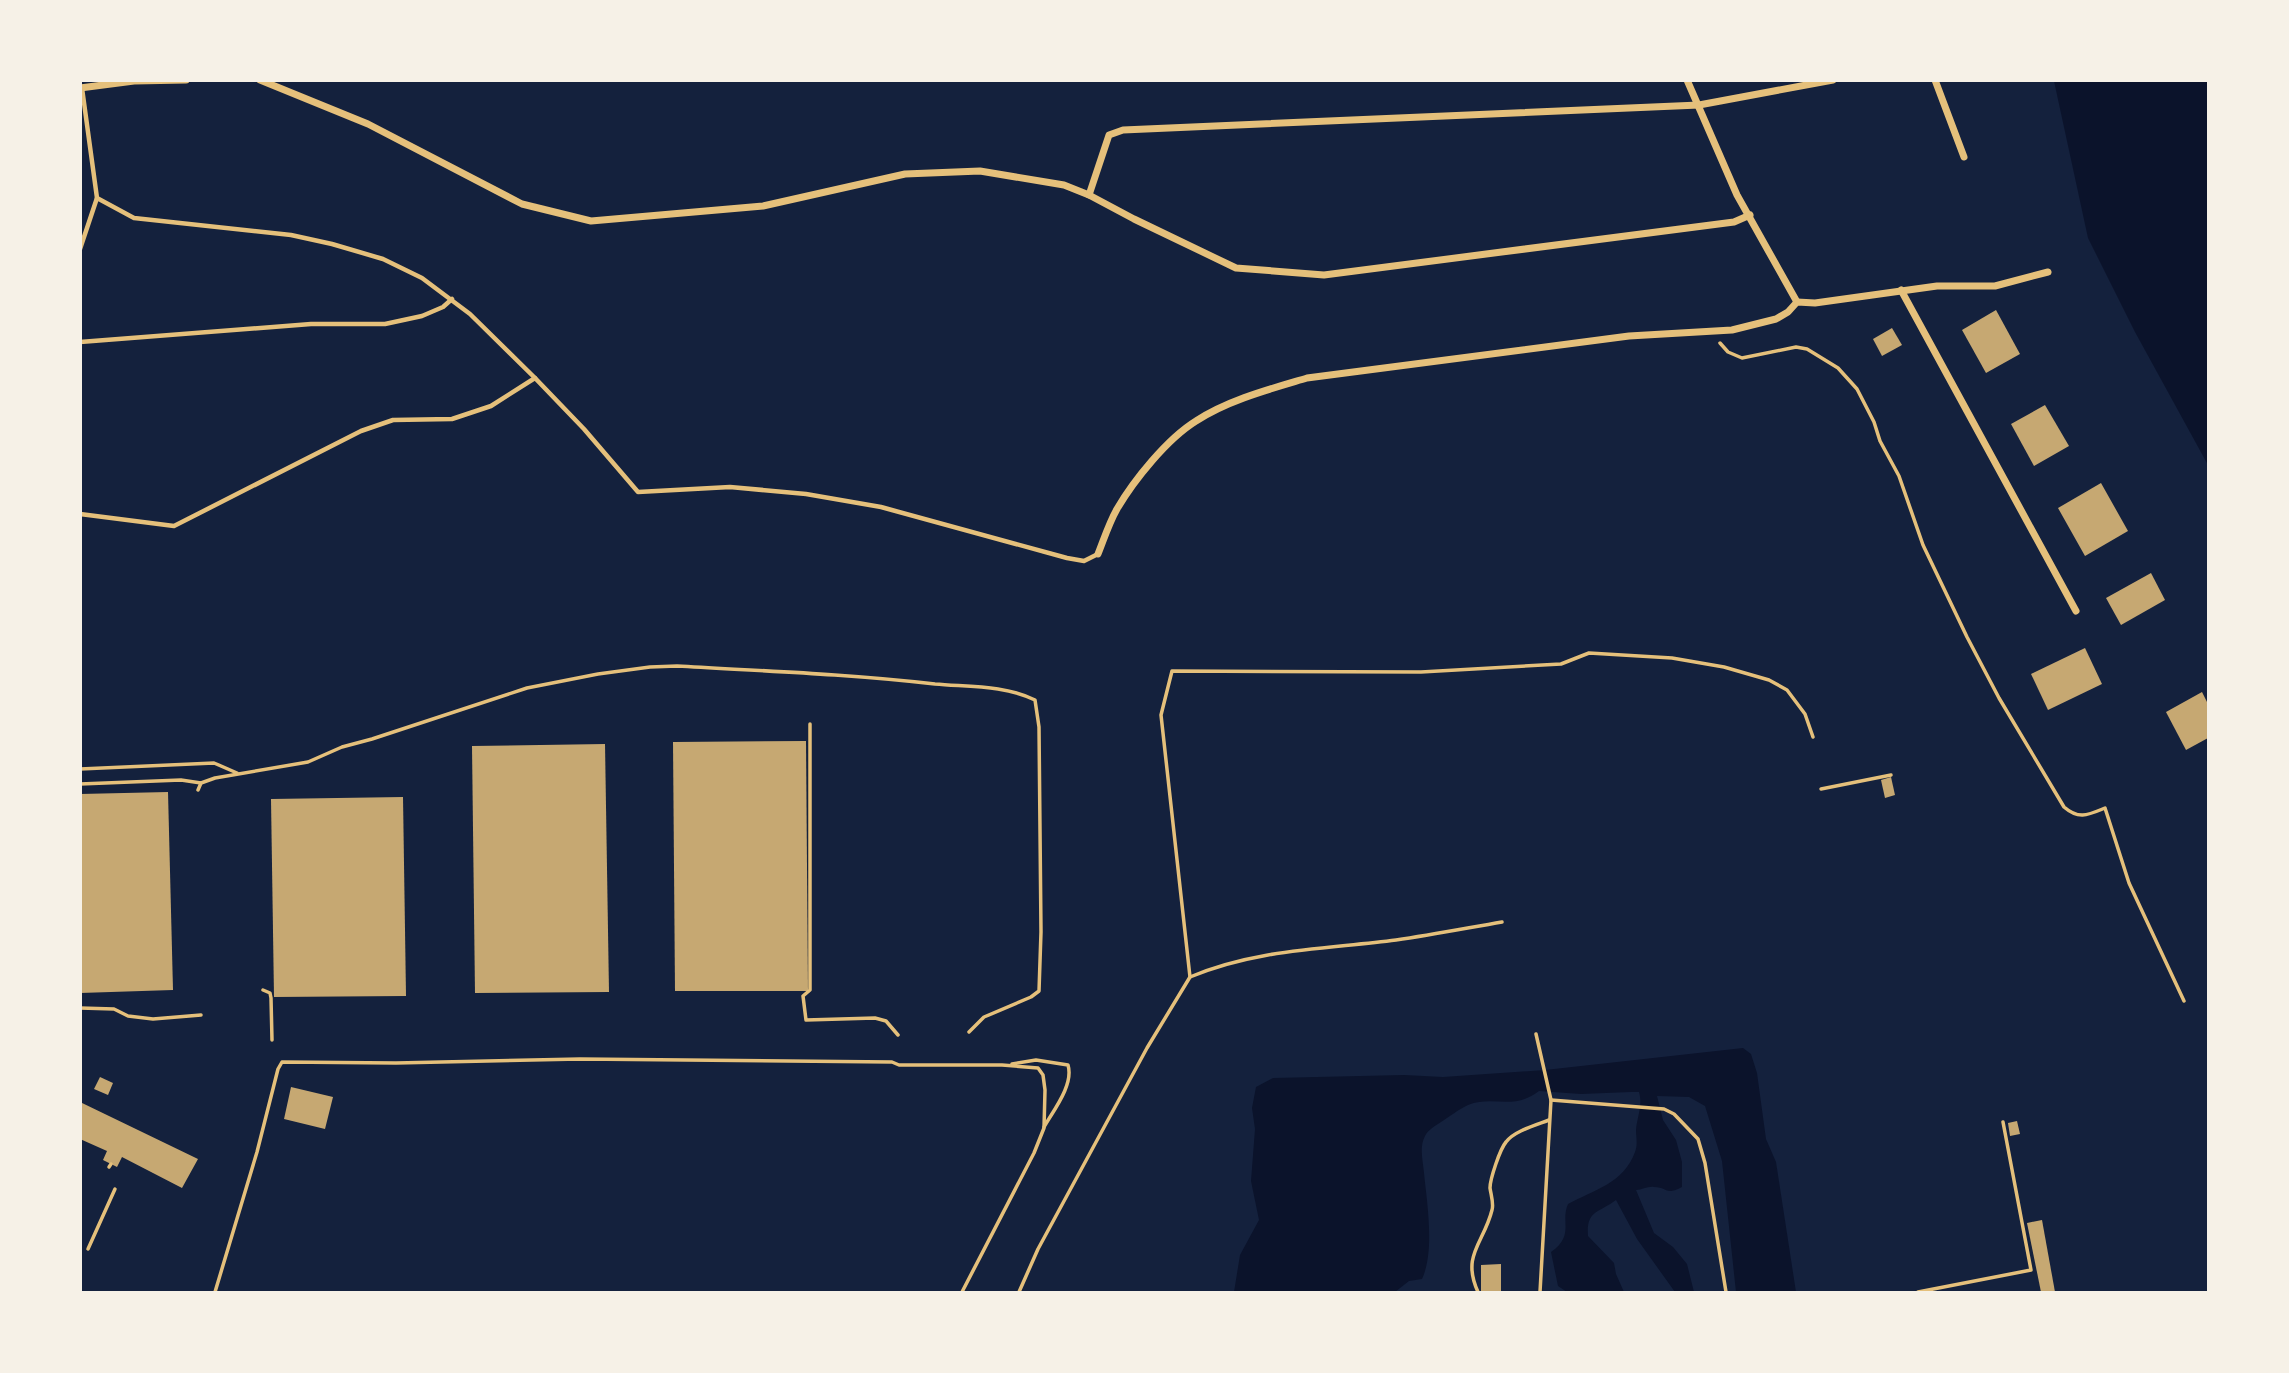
<svg xmlns="http://www.w3.org/2000/svg" width="2289" height="1373" viewBox="0 0 2289 1373" font-family="'Nunito Sans',sans-serif">
	<rect width="100%" height="100%" fill="#14213d"/>
	<g fill="#0b132b">
		<polygon points="2054,81 2208,81 2208,465 2135,332 2088,238"/>
		<path d="M1743,1048l8,6 6,19 9,66 10,23 20,130h-60l-14,-131 -17,-55 -16,-9 -32,-1 6,24 13,20 6,22v25c-17,9 -14,0 -28,0 -6,-1 -12,3 -18,3l18,43 19,14 14,17 7,28h-19l-38,-53 -21,-39c-17,13 -30,10 -28,36l26,27 2,11 8,18h-57l-9,-6 -7,-34c24,-17 9,-30 17,-48 26,-14 56,-21 67,-52 3,-7 1,-15 1,-22 1,-13 7,-24 3,-38h-8l-50,2 -42,-3c-26,20 -45,4 -71,14 -9,4 -19,12 -27,17 -6,4 -13,8 -16,14 -6,11 -2,25 -1,37 3,30 11,78 -2,106l-13,2 -14,11h-161l6,-37 19,-35 -8,-39 4,-52 -3,-21 4,-21 17,-9 131,-3 39,2 102,-7z"/>
	</g>
	<g fill="#c6a872">
		<polygon points="1996,310 2020,354 1986,373 1962,330"/>
		<polygon points="1892,328 1902,345 1882,356 1873,339"/>
		<polygon points="2045,405 2069,446 2034,466 2011,424"/>
		<polygon points="2101,483 2128,531 2085,556 2058,508"/>
		<polygon points="2151,573 2165,600 2121,625 2106,598"/>
		<polygon points="2085,648 2102,684 2048,710 2031,674"/>
		<polygon points="2202,692 2208,704 2208,738 2186,750 2166,712"/>
		<polygon points="806,741 808,991 675,991 673,742"/>
		<polygon points="605,744 609,992 475,993 472,746"/>
		<polygon points="1891,777 1895,795 1885,798 1881,780"/>
		<polygon points="168,792 173,990 80,993 80,794"/>
		<polygon points="403,797 406,996 274,997 271,799"/>
		<polygon points="100,1077 113,1083 108,1095 94,1089"/>
		<polygon points="291,1087 333,1097 325,1129 284,1119"/>
		<polygon points="80,1102 198,1159 182,1188 122,1157 117,1167 103,1160 107,1151 80,1139"/>
		<polygon points="2017,1121 2020,1134 2010,1136 2008,1123"/>
		<polygon points="2042,1220 2055,1292 2041,1292 2027,1223"/>
		<polygon points="1501,1264 1501,1292 1481,1292 1481,1265"/>
	</g>
	<g fill="none" stroke-linecap="round" stroke-linejoin="round">
		<g stroke="#e5c07b" stroke-width="3.5">
			<path d="M1720,343l8,9 14,6 54,-11 11,2 31,19 19,21 17,33 6,19 19,35 24,69 44,92 32,61 65,109c15,13 24,8 41,1l24,75 55,118"/>
			<polyline points="810,724 810,990 803,996 806,1020 875,1018 886,1021 898,1035"/>
			<polyline points="80,769 214,763 237,773"/>
			<polyline points="80,784 181,780 201,783"/>
			<polyline points="1821,789 1891,775"/>
			<path d="M198,790l3,-7 14,-5 93,-16 34,-15 30,-8 155,-51 71,-14 52,-7 27,-1c86,5 172,8 258,18 33,3 70,1 100,16l4,27 2,205 -2,59 -8,6 -47,20 -15,15"/>
			<path d="M1190,977c66,-28 136,-28 206,-37 35,-5 71,-12 106,-18"/>
			<polyline points="263,990 270,993 271,998 272,1040"/>
			<polyline points="80,1008 114,1009 128,1016 153,1019 201,1015"/>
			<polyline points="1536,1034 1551,1100 1540,1292"/>
			<path d="M1012,1064l24,-4 32,5c6,20 -15,46 -24,62"/>
			<polyline points="1551,1100 1664,1109 1674,1114 1698,1139 1705,1163 1726,1292"/>
			<polyline points="109,1167 111,1164"/>
			<polyline points="88,1249 115,1189"/>
			<polyline points="215,1292 257,1152 278,1069 282,1062 396,1063 580,1059 892,1062 899,1065 1002,1065 1038,1068 1043,1075 1045,1090 1044,1128 1034,1153 962,1292"/>
			<polyline points="1019,1292 1038,1249 1147,1048 1190,977 1161,715 1172,671 1421,672 1561,664 1589,653 1672,658 1724,667 1769,680 1787,690 1805,714 1813,737"/>
			<path d="M1478,1292c-17,-37 6,-49 14,-82 2,-6 -1,-15 -2,-22 0,-9 10,-39 16,-46 8,-11 30,-17 43,-22"/>
			<polyline points="1918,1292 2031,1270 2003,1122"/>
		</g>
		<g stroke="#e5c07b" stroke-width="4.5">
			<polyline points="97,198 134,218 291,235 332,244 383,259 422,278 470,314 535,378 584,429 638,492 730,487 806,494 881,507 1067,558 1084,561 1098,554"/>
			<polyline points="80,249 97,198 82,88"/>
			<polyline points="80,342 311,324 385,324 422,316 443,307 452,299"/>
			<polyline points="80,514 174,526 361,431 393,420 452,419 491,406 535,378"/>
		</g>
		<g stroke="#e5c07b" stroke-width="7">
			<polyline points="260,80 368,124 522,204 591,221 763,206 905,174 980,171 1064,185 1089,195 1134,219 1236,268 1324,275 1734,222 1750,215"/>
			<polyline points="1687,80 1737,195 1797,302"/>
			<polyline points="1935,80 1964,157"/>
			<polyline points="80,88 134,81 186,80"/>
			<polyline points="1089,195 1109,135 1123,130 1699,105 1833,80"/>
			<polyline points="1901,290 2076,611"/>
			<path d="M1098,554c6,-15 11,-31 19,-45 17,-29 50,-70 79,-88 32,-21 74,-32 111,-43l322,-42 103,-6 44,-11 12,-7 9,-10 18,1 122,-17h58l53,-14"/>
		</g>
	</g>
	<rect width="2289" height="1373" fill="none" stroke="#f6f1e7" stroke-width="164"/>
</svg>
